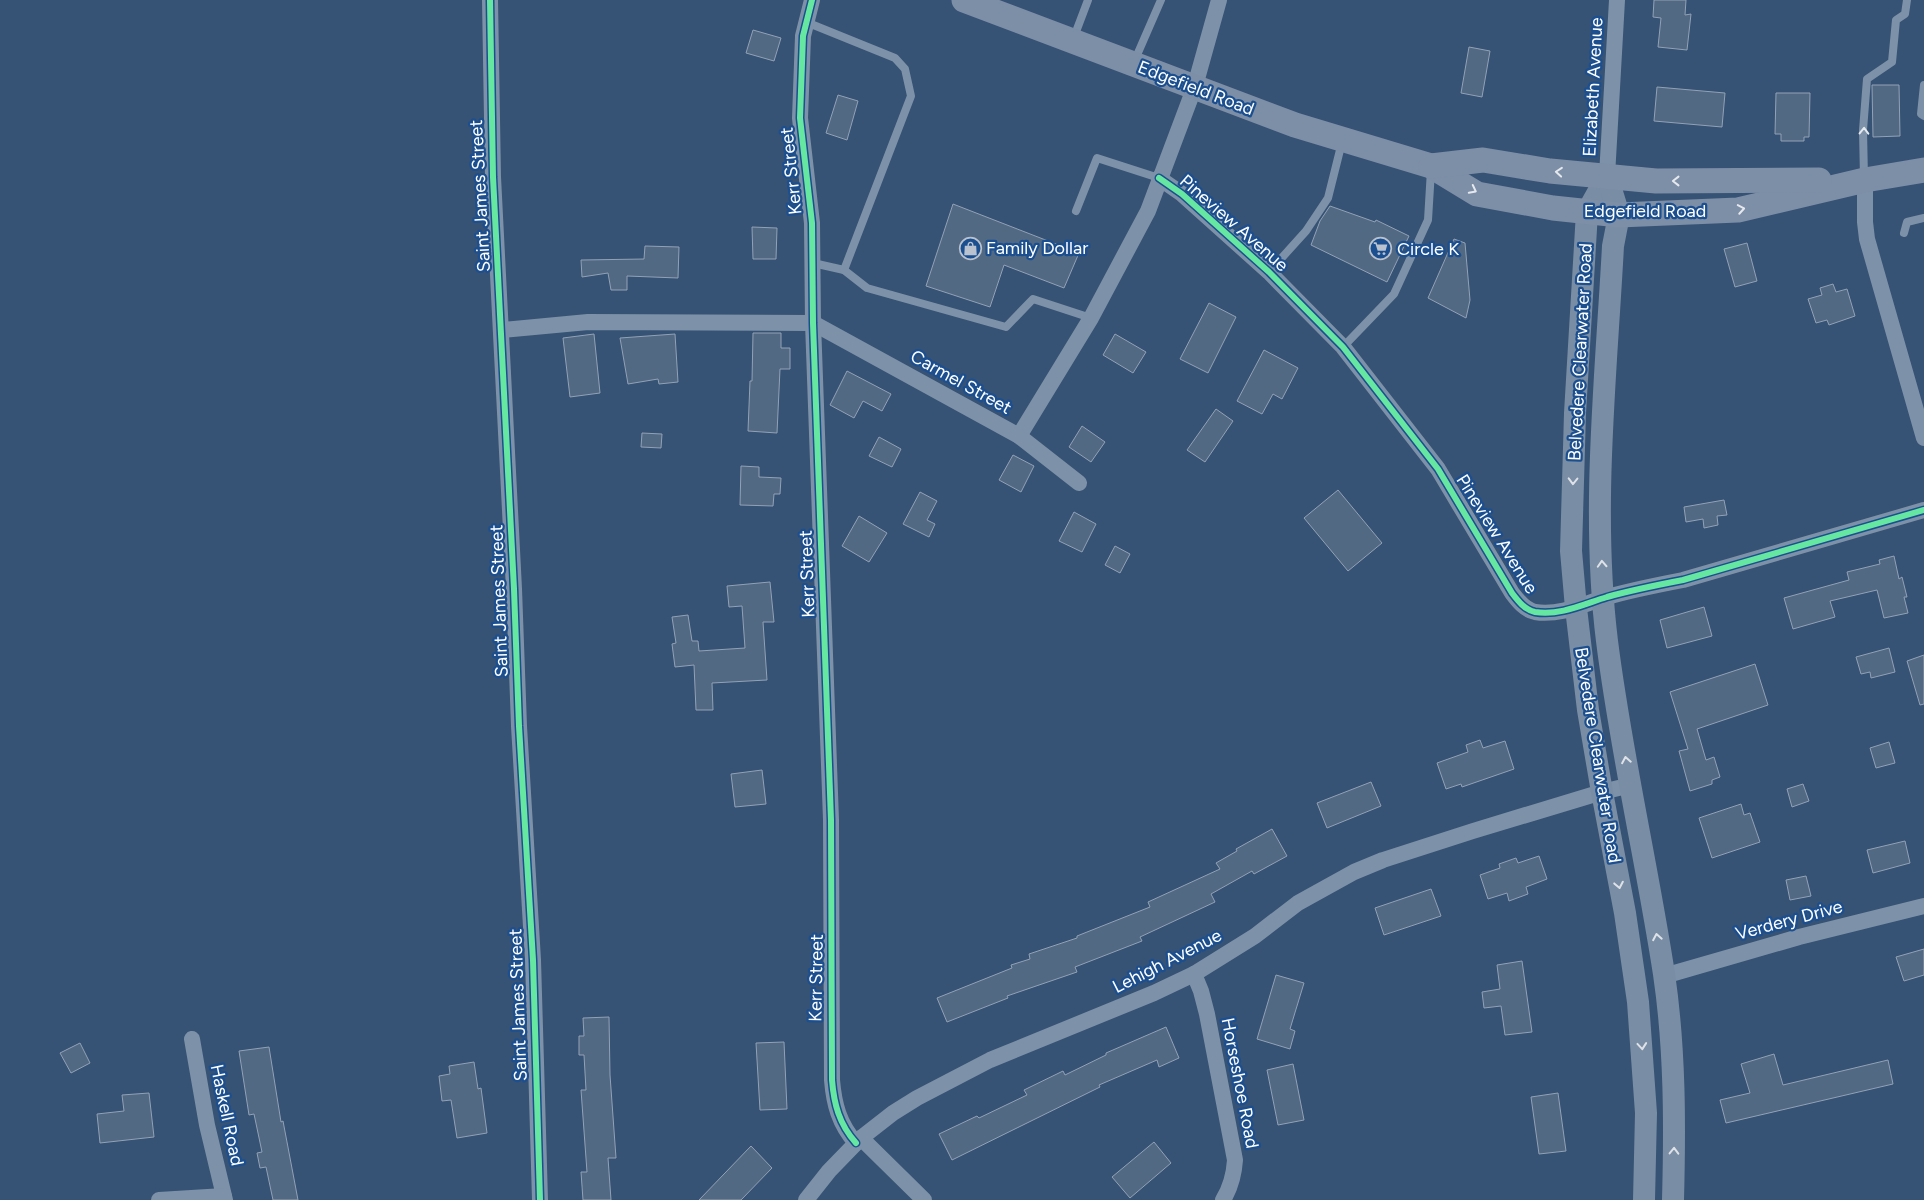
<svg xmlns="http://www.w3.org/2000/svg" width="1924" height="1200" viewBox="0 0 1924 1200" font-family="Figtree,sans-serif">
	<rect width="100%" height="100%" fill="#365274"/>
	<g fill="#526984" stroke="#92a2b6">
		<polygon points="1654,0 1686,0 1685,15 1691,14 1687,50 1658,47 1661,18 1653,17"/>
		<polygon points="753,30 781,38 774,61 746,53"/>
		<polygon points="1469,47 1490,51 1482,97 1461,93"/>
		<polygon points="1872,85 1899,85 1900,136 1873,137"/>
		<polygon points="1657,87 1725,93 1722,127 1654,121"/>
		<polygon points="1776,93 1810,93 1809,137 1804,137 1804,141 1781,141 1781,134 1775,134"/>
		<polygon points="838,95 858,101 847,140 826,133"/>
		<polygon points="953,204 1079,253 1064,288 1004,265 990,307 926,286"/>
		<polygon points="1330,206 1375,222 1376,220 1409,236 1387,282 1311,245 1320,221"/>
		<polygon points="752,227 777,228 776,259 753,259"/>
		<polygon points="1454,239 1465,243 1470,300 1466,318 1428,298"/>
		<polygon points="1747,243 1757,281 1735,287 1724,249"/>
		<polygon points="645,246 679,247 678,278 627,276 627,290 611,290 608,273 582,277 581,260 644,259"/>
		<polygon points="1833,284 1836,292 1847,289 1855,316 1829,325 1827,320 1816,323 1808,299 1822,295 1820,288"/>
		<polygon points="1209,303 1236,317 1208,373 1180,359"/>
		<polygon points="753,333 781,333 781,348 790,348 790,369 780,369 777,433 748,431 750,381 752,381"/>
		<polygon points="594,334 600,393 570,397 563,338"/>
		<polygon points="675,334 678,382 659,384 658,379 628,384 620,338"/>
		<polygon points="1115,334 1146,352 1133,373 1103,355"/>
		<polygon points="1264,350 1298,368 1282,399 1273,394 1262,414 1237,401"/>
		<polygon points="847,371 891,394 882,411 863,401 854,418 830,405"/>
		<polygon points="1216,409 1233,421 1205,462 1187,450"/>
		<polygon points="1082,426 1105,442 1091,462 1069,447"/>
		<polygon points="642,433 662,434 661,448 641,447"/>
		<polygon points="879,437 901,449 892,467 869,456"/>
		<polygon points="1013,455 1034,466 1021,492 999,480"/>
		<polygon points="741,466 759,467 759,477 781,478 780,494 774,494 773,506 740,505"/>
		<polygon points="1338,490 1382,543 1348,571 1304,518"/>
		<polygon points="920,492 937,501 927,520 935,524 929,537 903,524"/>
		<polygon points="1724,500 1727,515 1717,516 1718,525 1704,528 1703,519 1686,522 1684,507"/>
		<polygon points="1074,512 1096,524 1082,552 1059,541"/>
		<polygon points="859,516 887,533 869,562 842,546"/>
		<polygon points="1115,546 1130,554 1120,573 1105,565"/>
		<polygon points="1894,556 1899,579 1902,577 1907,597 1904,597 1908,613 1884,618 1877,590 1830,601 1835,617 1793,629 1784,598 1849,580 1847,572 1880,564 1879,560"/>
		<polygon points="770,582 774,622 763,622 767,680 712,683 713,710 696,710 694,665 675,667 672,644 676,643 672,617 688,615 692,641 698,641 699,651 745,648 742,606 729,607 727,586"/>
		<polygon points="1704,607 1712,636 1667,648 1660,620"/>
		<polygon points="1889,648 1895,672 1871,678 1870,672 1861,674 1856,657"/>
		<polygon points="1924,655 1924,704 1920,705 1907,661"/>
		<polygon points="1755,664 1768,705 1697,729 1706,760 1714,757 1720,777 1712,780 1712,784 1690,791 1679,751 1688,749 1670,692"/>
		<polygon points="1480,740 1483,748 1505,741 1514,769 1462,787 1461,784 1446,789 1437,763 1468,752 1466,745"/>
		<polygon points="1889,742 1895,763 1876,768 1870,748"/>
		<polygon points="762,770 766,804 735,807 731,774"/>
		<polygon points="1371,782 1381,806 1327,828 1317,803"/>
		<polygon points="1803,784 1809,801 1792,807 1787,789"/>
		<polygon points="1741,804 1744,815 1750,813 1760,842 1712,858 1699,818"/>
		<polygon points="1272,829 1287,856 1254,874 1252,871 1211,894 1215,902 1140,937 1142,941 1075,967 1077,972 1007,996 1008,998 947,1022 937,998 1012,968 1011,965 1030,959 1029,954 1077,938 1077,936 1150,907 1148,902 1220,869 1216,863 1237,851 1236,849"/>
		<polygon points="1905,841 1910,863 1873,873 1867,850"/>
		<polygon points="1539,856 1547,879 1526,887 1528,894 1509,901 1507,893 1488,899 1480,875 1500,868 1499,864 1516,858 1518,863"/>
		<polygon points="1806,876 1811,896 1790,900 1786,880"/>
		<polygon points="1431,889 1441,916 1384,935 1375,908"/>
		<polygon points="1924,949 1924,975 1904,981 1896,957"/>
		<polygon points="1522,961 1532,1032 1505,1035 1501,1006 1484,1008 1482,992 1500,989 1497,965"/>
		<polygon points="1276,975 1304,983 1290,1029 1295,1031 1290,1049 1257,1039"/>
		<polygon points="609,1017 610,1075 616,1158 608,1158 611,1200 583,1200 581,1172 587,1172 581,1090 586,1090 584,1055 579,1055 579,1036 584,1036 583,1018"/>
		<polygon points="1166,1027 1179,1058 1159,1067 1157,1060 1099,1085 1100,1087 952,1160 939,1134 977,1116 979,1118 1027,1095 1024,1090 1063,1071 1065,1075 1106,1055 1106,1053"/>
		<polygon points="784,1042 787,1109 760,1110 756,1043"/>
		<polygon points="80,1043 90,1063 71,1073 60,1053"/>
		<polygon points="269,1047 281,1122 283,1121 298,1200 273,1200 266,1167 260,1168 257,1153 262,1152 254,1114 249,1115 239,1051"/>
		<polygon points="1774,1054 1783,1085 1888,1060 1893,1084 1726,1123 1720,1100 1750,1093 1741,1064"/>
		<polygon points="474,1062 478,1089 481,1088 487,1133 457,1138 451,1100 442,1101 439,1076 450,1074 449,1066"/>
		<polygon points="1293,1064 1304,1120 1278,1125 1267,1070"/>
		<polygon points="149,1093 154,1137 100,1143 97,1114 124,1111 122,1095"/>
		<polygon points="1558,1093 1566,1151 1539,1154 1531,1097"/>
		<polygon points="1154,1142 1171,1163 1130,1198 1112,1177"/>
		<polygon points="751,1146 772,1168 741,1200 699,1200"/>
	</g>
	<g fill="none" stroke-linecap="round" stroke-linejoin="round">
		<g stroke="#7d92a8" stroke-width="8">
			<polyline points="806,22 895,58 905,69 911,96 844,270 813,263"/>
			<polyline points="1074,37 1088,0"/>
			<polyline points="1134,62 1161,0"/>
			<polyline points="1924,85 1921,114 1924,116"/>
			<polyline points="1864,178 1863,130 1867,79 1892,62 1896,20 1905,14 1907,0"/>
			<polyline points="1076,211 1097,158 1159,178"/>
			<polyline points="1904,233 1907,222 1924,218"/>
			<polyline points="844,270 867,288 1006,327 1033,299 1091,318"/>
			<polyline points="1269,272 1306,231 1328,198 1342,142"/>
			<polyline points="1343,347 1394,294 1428,220 1431,170"/>
		</g>
		<g stroke="#7d92a8" stroke-width="16">
			<polyline points="490,0 493,177 514,589 519,726 533,960 540,1200"/>
			<path d="M812,0l-9,36 -3,82 12,105 1,100 18,497 1,260c2,24 7,44 24,63"/>
			<polyline points="1607,176 1617,0"/>
			<path d="M1159,178l23,16 87,78 74,75 95,122 74,124c6,8 13,17 23,19 25,4 49,-8 72,-15 25,-7 50,-12 76,-17l241,-70"/>
			<polyline points="1865,180 1865,222 1867,239 1924,438"/>
			<polyline points="502,330 588,322 813,323 1019,436 1079,483"/>
			<polyline points="1019,436 1091,318 1148,211 1195,86 1219,0"/>
			<path d="M1194,974l7,17 6,23 28,146c-1,15 -4,27 -12,40"/>
			<polyline points="1664,976 1799,937 1924,906"/>
			<polyline points="192,1039 207,1125 225,1200"/>
			<polyline points="861,1138 924,1200"/>
			<polyline points="159,1200 224,1196"/>
			<polyline points="806,1200 829,1171 861,1138 893,1113 917,1098 990,1060 1154,993 1194,974 1255,936 1298,903 1354,872 1383,860 1473,831 1602,792 1631,785"/>
		</g>
		<g stroke="#798da4" stroke-width="22">
			<polyline points="1607,176 1587,212 1575,413 1571,551 1576,608 1588,710 1602,792 1625,913 1638,1002 1646,1113 1644,1200"/>
			<path d="M1607,176l12,39 -6,31c-7,131 -22,265 -6,395 14,112 40,222 57,333 11,75 11,150 9,226"/>
		</g>
		<g stroke="#7d8ea7" stroke-width="25">
			<polyline points="964,0 1295,125 1431,166 1477,194 1553,208 1619,215 1738,210 1865,180 1924,170"/>
			<polyline points="1431,166 1483,160 1550,171 1656,181 1819,180"/>
		</g>
		<defs>
			<g id="cycleway">
				<polyline points="490,0 493,177 514,589 519,726 533,960 540,1200"/>
				<path d="M812,0l-9,36 -3,82 12,105 1,100 18,497 1,260c2,24 7,44 24,63"/>
				<path d="M1159,178l23,16 87,78 74,75 95,122 74,124c6,8 13,17 23,19 25,4 49,-8 72,-15 25,-7 50,-12 76,-17l241,-70"/>
			</g>
		</defs>
		<use href="#cycleway" stroke="#1b4f8f" stroke-width="9"/>
		<use href="#cycleway" stroke="#66e7a1" stroke-width="6"/>
	</g>
	<defs><path id="oneway-chevron" d="M-2-3.5L2.5 0L-2 3.5" fill="none" stroke-width="1.6" stroke-linecap="round" stroke-linejoin="round" transform="scale(1.25)"/></defs>
	<use stroke="#e5e9ee" href="#oneway-chevron" transform="translate(1864 131) rotate(-89)"/>
	<g stroke="#e5e8ed">
		<use href="#oneway-chevron" transform="translate(1559 172) rotate(-175)"/>
		<use href="#oneway-chevron" transform="translate(1676 181) rotate(180)"/>
		<use href="#oneway-chevron" transform="translate(1473 190) rotate(27)"/>
		<use href="#oneway-chevron" transform="translate(1741 209) rotate(-10)"/>
	</g>
	<g stroke="#dee2e8">
		<use href="#oneway-chevron" transform="translate(1573 481) rotate(91)"/>
		<use href="#oneway-chevron" transform="translate(1602 564) rotate(-93)"/>
		<use href="#oneway-chevron" transform="translate(1626 760) rotate(-100)"/>
		<use href="#oneway-chevron" transform="translate(1619 885) rotate(79)"/>
		<use href="#oneway-chevron" transform="translate(1657 937) rotate(-100)"/>
		<use href="#oneway-chevron" transform="translate(1642 1046) rotate(85)"/>
		<use href="#oneway-chevron" transform="translate(1674 1151) rotate(-89)"/>
	</g>
	<defs>
		<symbol id="shop-ring" viewBox="-11 -11 22 22"><circle r="9.5" fill="#1b4f8f" stroke="#b9c2ce" stroke-width="1.5"/><path d="M-5-2.5h2.3a2.7 3.5 0 0 1 5.4 0H5L5.5 6h-11ZM-1.5-2.5h3a1.5 2.3 0 0 0-3 0Z" fill="#b9c2ce"/></symbol>
		<symbol id="supermarket-ring" viewBox="-11 -11 22 22"><circle r="9.5" fill="#1b4f8f" stroke="#b9c2ce" stroke-width="1.5"/><path d="M-6-5.5h2.5l.6 2H6L4.5 2H-2.5L-4.4-4H-6ZM-1.5 3.2a1.3 1.3 0 1 0 .1 0ZM3 3.2a1.3 1.3 0 1 0 .1 0Z" fill="#b9c2ce"/></symbol>
	</defs>
	<g fill-rule="evenodd">
		<use href="#shop-ring" x="958" y="236" width="25" height="25"/>
		<use href="#supermarket-ring" x="1368" y="236" width="25" height="25"/>
	</g>
	<g text-anchor="middle" stroke-width="4.5" stroke-linejoin="round" paint-order="stroke">
		<g font-size="18" fill="#fff" stroke="#1b4f8f">
			<text transform="translate(1593 87) rotate(-87)" y="6">Elizabeth Avenue</text>
			<text transform="translate(1196 88) rotate(21)" y="6">Edgefield Road</text>
			<text transform="translate(791 171) rotate(-96)" y="6">Kerr Street</text>
			<text transform="translate(480 196) rotate(-93)" y="6">Saint James Street</text>
			<text x="1645" y="217">Edgefield Road</text>
			<text transform="translate(1234 223) rotate(41)" y="6">Pineview Avenue</text>
			<text transform="translate(1580 352) rotate(-87)" y="6">Belvedere Clearwater Road</text>
			<text transform="translate(961 382) rotate(29)" y="6">Carmel Street</text>
			<text transform="translate(1497 534) rotate(58)" y="6">Pineview Avenue</text>
			<text transform="translate(807 574) rotate(-92)" y="6">Kerr Street</text>
			<text transform="translate(499 601) rotate(-92)" y="6">Saint James Street</text>
			<text transform="translate(1598 755) rotate(81)" y="6">Belvedere Clearwater Road</text>
			<text transform="translate(1789 920) rotate(-15)" y="6">Verdery Drive</text>
			<text transform="translate(1167 961) rotate(-27)" y="6">Lehigh Avenue</text>
			<text transform="translate(816 978) rotate(-89)" y="6">Kerr Street</text>
			<text transform="translate(518 1005) rotate(-92)" y="6">Saint James Street</text>
			<text transform="translate(1240 1083) rotate(79)" y="6">Horseshoe Road</text>
			<text transform="translate(227 1115) rotate(78)" y="6">Haskell Road</text>
		</g>
		<g font-size="18" fill="#fff" stroke="#1b4f8f" text-anchor="start">
			<text x="986" y="254">Family Dollar</text>
			<text x="1397" y="255">Circle K</text>
		</g>
	</g>
</svg>
